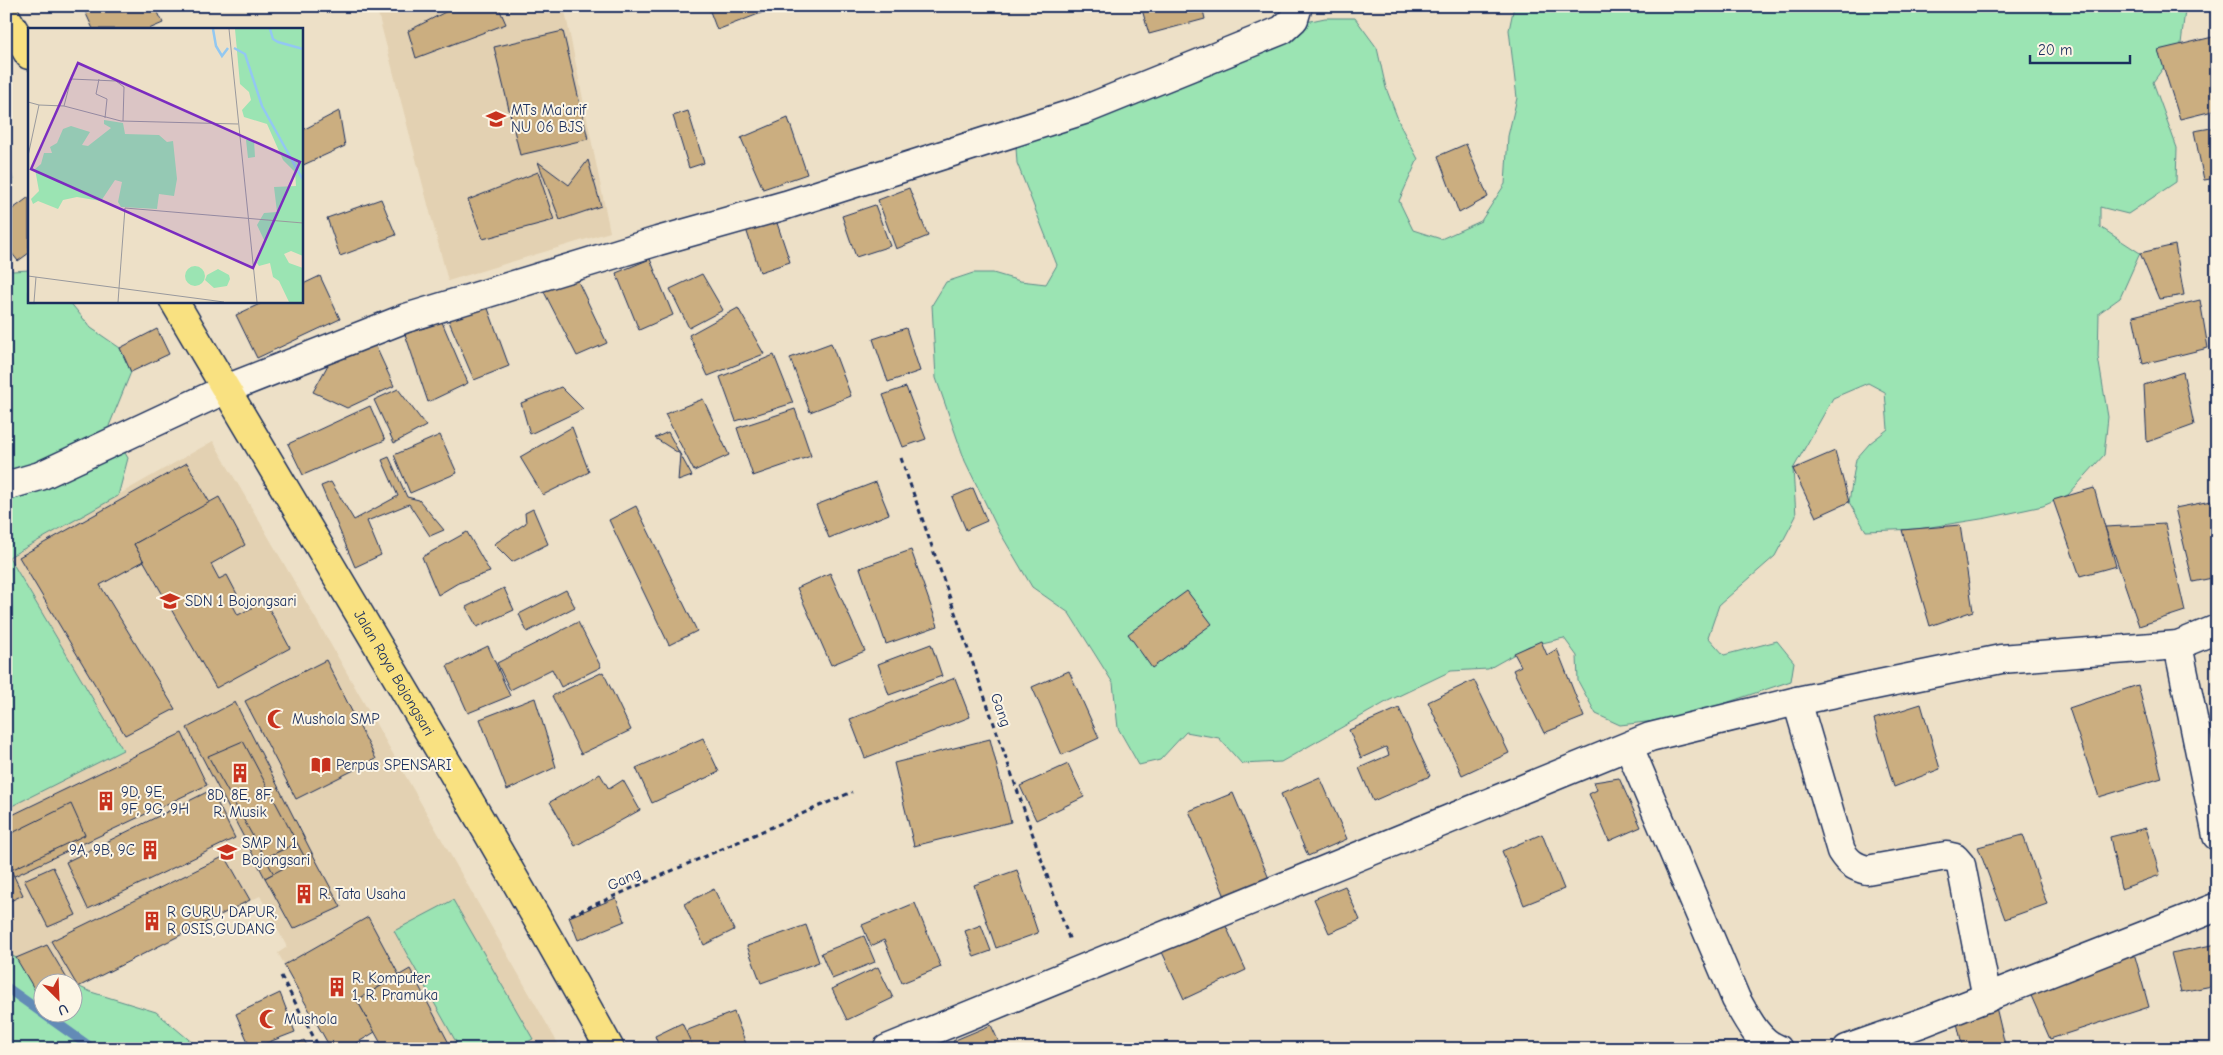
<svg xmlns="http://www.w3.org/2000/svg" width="2223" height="1055" viewBox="0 0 2223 1055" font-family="'Comic Neue',sans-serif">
	<rect width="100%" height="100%" fill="#ede0c7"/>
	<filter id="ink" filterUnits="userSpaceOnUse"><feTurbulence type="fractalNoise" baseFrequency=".02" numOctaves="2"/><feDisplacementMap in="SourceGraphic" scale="10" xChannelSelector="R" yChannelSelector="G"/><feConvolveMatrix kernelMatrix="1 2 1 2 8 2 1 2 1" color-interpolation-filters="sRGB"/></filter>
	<g filter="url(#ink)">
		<g fill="#e3d1b2">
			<polygon points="376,6 564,6 610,232 448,281"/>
			<polygon points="213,441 331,645 561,1049 384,1049 375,1032 347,1049 331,1049 278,953 287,947 260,896 78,987 10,955 6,949 6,809 123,750 9,557"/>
		</g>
		<g fill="#9be4b3" stroke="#5b8a88">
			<polygon points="1514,6 2183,6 2185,10 2181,44 2153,82 2177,148 2176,182 2128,214 2100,207 2100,227 2140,253 2120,298 2099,313 2098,357 2108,417 2104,455 2068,495 2043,506 1987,518 1918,529 1866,531 1849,502 1856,459 1870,443 1888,429 1885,392 1868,383 1833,398 1793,469 1796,516 1775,556 1719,605 1708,637 1724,655 1777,641 1794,662 1791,681 1681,718 1620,725 1596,714 1578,681 1577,656 1564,638 1529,646 1488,669 1451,671 1388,701 1281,762 1242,764 1219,738 1186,732 1160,760 1139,765 1118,728 1113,683 1069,613 1032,587 998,529 965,461 936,378 932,305 946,282 973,273 993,273 1020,281 1046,284 1057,265 1017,163 1015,132 1287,26 1325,18 1355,18 1377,48 1386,88 1401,127 1418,159 1399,201 1413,230 1441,239 1481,221 1505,184 1508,136 1517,98 1509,30"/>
			<polygon points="6,152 13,180 6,211"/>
			<polygon points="6,267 13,271 29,270 29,301 69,301 91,328 120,348 131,372 109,426 128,458 118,496 9,557 123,750 6,809"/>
			<polygon points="453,900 533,1039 514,1049 460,1049 394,931"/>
			<polygon points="6,949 10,955 69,982 42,982 42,1012 72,1012 73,984 91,992 156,1012 200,1049 6,1049"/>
		</g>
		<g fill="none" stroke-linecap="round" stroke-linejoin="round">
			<polyline stroke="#638bb6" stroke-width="10" points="6,987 93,1049"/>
		</g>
		<g fill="#cbae80" stroke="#1b2f5e">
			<polygon points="155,6 163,23 149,29 93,29 83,7"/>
			<polygon points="457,6 498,6 506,24 416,58 408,31"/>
			<polygon points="708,6 767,6 769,10 717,30"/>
			<polygon points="1141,6 1202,6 1205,19 1149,34"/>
			<polygon points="563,31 588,139 520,155 494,47"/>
			<polygon points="2217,36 2217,110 2180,119 2158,50"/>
			<polygon points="339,111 345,146 301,166 301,131"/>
			<polygon points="688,111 704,163 689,168 673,116"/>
			<polygon points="788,118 807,174 763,189 741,138"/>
			<polygon points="2217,127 2217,178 2204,180 2194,131"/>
			<polygon points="1466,144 1488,197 1459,213 1438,156"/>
			<polygon points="588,160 601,206 560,220 538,162 569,185"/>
			<polygon points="538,172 554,220 483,239 468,200"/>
			<polygon points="909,188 928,236 896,249 878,200"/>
			<polygon points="29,197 29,253 18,261 6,246 6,214"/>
			<polygon points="381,199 396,235 340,256 327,218"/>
			<polygon points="875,205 890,246 856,257 842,216"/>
			<polygon points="776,220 790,262 760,272 746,229"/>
			<polygon points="2175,245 2184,295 2159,299 2140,253"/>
			<polygon points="650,259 673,315 639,330 616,273"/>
			<polygon points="702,274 723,310 689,328 670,289"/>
			<polygon points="575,275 607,343 577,356 543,290"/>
			<polygon points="320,276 340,319 257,358 236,315 266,301 301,301 301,285"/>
			<polygon points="2200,300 2208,348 2143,364 2133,316"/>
			<polygon points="486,303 509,366 474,380 448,319"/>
			<polygon points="738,308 764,354 708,376 689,335"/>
			<polygon points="442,322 468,383 428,402 405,334"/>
			<polygon points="906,328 920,371 888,382 873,339"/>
			<polygon points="157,329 169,354 131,372 120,348"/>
			<polygon points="372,338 394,386 347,408 313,392 329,363"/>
			<polygon points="831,343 851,396 810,412 790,358"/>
			<polygon points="774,355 793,403 736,421 720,377"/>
			<polygon points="2183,372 2194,425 2147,442 2144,385"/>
			<polygon points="561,387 583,409 530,434 521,403"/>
			<polygon points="906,387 926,439 903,447 883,395"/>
			<polygon points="398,389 426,426 394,443 374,400"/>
			<polygon points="703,399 729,455 694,471 665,414"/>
			<polygon points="370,406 385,440 303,475 288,444"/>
			<polygon points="795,409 811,456 753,476 737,428"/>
			<polygon points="572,427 589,472 543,495 520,457"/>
			<polygon points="668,432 692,476 678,481 680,454 655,438"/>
			<polygon points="440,435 457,473 410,493 394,455"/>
			<polygon points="1835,451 1849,502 1816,517 1793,469"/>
			<polygon points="389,457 407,497 419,500 444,530 430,536 409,504 367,521 381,555 355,567 321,486 331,482 354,520 398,496 382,460"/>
			<polygon points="187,463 210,503 134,544 144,561 100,585 175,709 125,735 19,557"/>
			<polygon points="876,482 889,514 829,538 816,505"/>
			<polygon points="973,488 987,521 966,530 952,497"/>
			<polygon points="2094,488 2116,566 2080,576 2053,500"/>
			<polygon points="219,497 245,545 211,564 219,579 227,575 237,594 229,598 238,615 265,601 290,648 216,688 134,544"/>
			<polygon points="2211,501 2217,531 2217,577 2193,582 2175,508"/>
			<polygon points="636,506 697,631 669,645 609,520"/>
			<polygon points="533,509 548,544 512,562 494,544 526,523 525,513"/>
			<polygon points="2165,524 2185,611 2139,626 2105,527"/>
			<polygon points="1960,525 1973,611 1930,626 1902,530"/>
			<polygon points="467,532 490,572 458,583 438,595 422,557"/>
			<polygon points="911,550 938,626 886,644 860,568"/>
			<polygon points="830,573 865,651 831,665 797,588"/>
			<polygon points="504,588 514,610 477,627 466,607"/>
			<polygon points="566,590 575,607 527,632 519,614"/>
			<polygon points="1187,591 1212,624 1152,668 1128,634"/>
			<polygon points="578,622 601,667 561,687 552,669 510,690 497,663"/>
			<polygon points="1541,641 1547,655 1557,649 1584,717 1544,733 1513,670 1521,666 1514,653"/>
			<polygon points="931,644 942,676 889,695 878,664"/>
			<polygon points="488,646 510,696 468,713 447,666"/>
			<polygon points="326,660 376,759 296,799 245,701"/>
			<polygon points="1069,671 1099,738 1062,755 1032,687"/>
			<polygon points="603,672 631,730 581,754 552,696"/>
			<polygon points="955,678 970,717 865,758 850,719"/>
			<polygon points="1474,680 1509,753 1462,775 1428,702"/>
			<polygon points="2138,685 2162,778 2099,797 2069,708"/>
			<polygon points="535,698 556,767 507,790 480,719"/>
			<polygon points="235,702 312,853 265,878 187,728"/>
			<polygon points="1921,704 1940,769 1894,787 1874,719"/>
			<polygon points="1399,708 1430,776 1373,801 1359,768 1389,755 1386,747 1361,758 1349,730"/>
			<polygon points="182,733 207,785 6,880 6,818"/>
			<polygon points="703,738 719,772 652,803 636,768"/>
			<polygon points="990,739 1011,822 914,846 894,763"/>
			<polygon points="243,741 297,843 265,858 208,756"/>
			<polygon points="1068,764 1084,797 1036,820 1020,786"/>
			<polygon points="600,774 609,789 623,780 640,810 575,846 550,802"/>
			<polygon points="1320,777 1347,839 1308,856 1281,794"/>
			<polygon points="1619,778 1641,827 1609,841 1589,794 1597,790 1594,782"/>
			<polygon points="211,790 235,838 88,909 66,862"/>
			<polygon points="1233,793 1270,881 1226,899 1189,811"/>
			<polygon points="71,804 85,835 11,870 23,895 6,903 6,836"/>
			<polygon points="2146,828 2160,875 2121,889 2110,837"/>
			<polygon points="1542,834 1564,889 1524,905 1502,851"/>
			<polygon points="2023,835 2047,904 2005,919 1978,847"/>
			<polygon points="297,843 320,885 289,901 265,858"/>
			<polygon points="312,853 341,907 293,929 265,878"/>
			<polygon points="225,856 250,900 78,987 51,941"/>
			<polygon points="53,867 76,915 48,927 24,880"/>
			<polygon points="1017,870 1038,933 996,948 974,885"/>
			<polygon points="1345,886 1360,920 1329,933 1314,899"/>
			<polygon points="714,889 734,930 704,945 684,904"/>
			<polygon points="616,898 625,921 578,940 569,917"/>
			<polygon points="915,903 941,967 902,983 884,940 871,946 862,925"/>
			<polygon points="368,917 399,975 357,1000 375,1032 347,1049 331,1049 284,965"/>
			<polygon points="1225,924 1246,970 1184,999 1162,952"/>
			<polygon points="806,925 819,962 761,983 747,946"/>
			<polygon points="981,925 991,951 974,957 965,931"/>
			<polygon points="864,936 875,962 832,979 821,953"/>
			<polygon points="2217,944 2217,985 2181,992 2171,953"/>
			<polygon points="47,945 69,982 42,982 42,1002 16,958"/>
			<polygon points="2134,953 2149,1007 2050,1039 2025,982"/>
			<polygon points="878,967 893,998 847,1020 832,989"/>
			<polygon points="410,969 452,1049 384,1049 357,1000"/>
			<polygon points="280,993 295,1032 251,1049 236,1014"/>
			<polygon points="1996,1007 2006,1049 1963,1049 1957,1023"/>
			<polygon points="734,1012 748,1049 681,1049 675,1035"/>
			<polygon points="682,1023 694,1049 660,1049 655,1036"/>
			<polygon points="991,1025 1002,1049 956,1049 953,1041"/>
			<polygon points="304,1040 309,1049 289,1049"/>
		</g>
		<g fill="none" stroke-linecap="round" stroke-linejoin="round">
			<defs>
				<g id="street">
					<polyline points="6,486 40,476 226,389 406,318 658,241 786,205 1084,110 1282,30 1294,19 1298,6"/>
					<polyline points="2178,645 2217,836"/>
					<path d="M1797,701l44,150c7,11 13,16 26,19l79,-14 9,2 6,7 26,133"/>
					<path d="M1629,747l107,252c10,18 22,43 42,50"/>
					<polyline points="887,1049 1650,737 1797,701 2001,659 2178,645 2217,629"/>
					<polyline points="1847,1049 1924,1022 2217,907"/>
				</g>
				<g id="primary">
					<polyline points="6,17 29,55"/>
					<path id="s1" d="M174,301c146,249 297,495 436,748"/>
				</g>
			</defs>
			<use href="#street" stroke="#1b2f5e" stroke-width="31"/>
			<use href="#primary" stroke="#1b2f5e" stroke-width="31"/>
			<g stroke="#1b2f5e" stroke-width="3" stroke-dasharray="5 4" stroke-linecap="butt">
				<polyline points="901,458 1070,941"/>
				<polyline points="571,915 852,792"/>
				<polyline points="281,976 320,1049"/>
			</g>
			<use href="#street" stroke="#fcf5e5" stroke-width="28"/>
			<use href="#primary" stroke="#f9e181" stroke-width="28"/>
		</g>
	</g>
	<defs>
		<symbol id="school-bare" viewBox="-9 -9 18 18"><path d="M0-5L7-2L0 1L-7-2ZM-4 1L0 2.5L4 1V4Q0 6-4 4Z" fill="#c8321e" stroke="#fcf5e5" stroke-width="2.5" paint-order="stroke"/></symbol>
		<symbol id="mosque-bare" viewBox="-9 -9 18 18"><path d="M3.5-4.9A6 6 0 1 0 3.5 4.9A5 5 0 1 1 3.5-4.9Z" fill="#c8321e" stroke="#fcf5e5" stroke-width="2.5" paint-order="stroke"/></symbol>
		<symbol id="library-bare" viewBox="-9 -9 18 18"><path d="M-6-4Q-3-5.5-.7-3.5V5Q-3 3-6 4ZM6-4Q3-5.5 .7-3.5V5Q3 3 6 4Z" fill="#c8321e" stroke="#fcf5e5" stroke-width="2.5" paint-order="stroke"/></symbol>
		<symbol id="building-bare" viewBox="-9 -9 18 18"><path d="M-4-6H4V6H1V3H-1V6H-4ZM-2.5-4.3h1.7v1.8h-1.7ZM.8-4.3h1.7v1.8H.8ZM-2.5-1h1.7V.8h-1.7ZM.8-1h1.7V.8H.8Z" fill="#c8321e" stroke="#fcf5e5" stroke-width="2.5" paint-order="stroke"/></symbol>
	</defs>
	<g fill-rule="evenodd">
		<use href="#school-bare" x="482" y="105" width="28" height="28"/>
		<use href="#school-bare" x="156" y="587" width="28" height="28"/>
		<use href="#mosque-bare" x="263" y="705" width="28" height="28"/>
		<use href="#library-bare" x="307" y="751" width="28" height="28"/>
		<use href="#building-bare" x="226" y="759" width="28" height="28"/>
		<use href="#building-bare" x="92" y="787" width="28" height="28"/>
		<use href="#building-bare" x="136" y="836" width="28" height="28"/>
		<use href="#school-bare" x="213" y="838" width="28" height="28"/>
		<use href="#building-bare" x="290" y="880" width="28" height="28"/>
		<use href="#building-bare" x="138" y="907" width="28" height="28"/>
		<use href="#building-bare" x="323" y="973" width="28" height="28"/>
		<use href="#mosque-bare" x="255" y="1005" width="28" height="28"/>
	</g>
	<g text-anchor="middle" stroke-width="4" stroke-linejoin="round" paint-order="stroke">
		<g font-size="15" fill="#1b2f5e" stroke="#fcf5e5" text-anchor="start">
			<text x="511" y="115">MTs Ma'arif<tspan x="511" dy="17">NU 06 BJS</tspan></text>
			<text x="185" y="606">SDN 1 Bojongsari</text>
			<text x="292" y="724">Mushola SMP</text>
			<text x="336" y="770">Perpus SPENSARI</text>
			<text x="121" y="797">9D, 9E,<tspan x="121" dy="17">9F, 9G, 9H</tspan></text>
			<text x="240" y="800" text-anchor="middle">8D, 8E, 8F,<tspan x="240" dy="17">R. Musik</tspan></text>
			<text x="242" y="848">SMP N 1<tspan x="242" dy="17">Bojongsari</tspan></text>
			<text x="135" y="855" text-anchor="end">9A, 9B, 9C</text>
			<text x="319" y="899">R. Tata Usaha</text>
			<text x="167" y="917">R GURU, DAPUR,<tspan x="167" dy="17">R OSIS,GUDANG</tspan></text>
			<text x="352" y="983">R. Komputer<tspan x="352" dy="17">1, R. Pramuka</tspan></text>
			<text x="284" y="1024">Mushola</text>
		</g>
		<g font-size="15" fill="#1b2f5e" stroke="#fcf5e5">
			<text dy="5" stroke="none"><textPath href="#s1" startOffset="432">Jalan Raya Bojongsari</textPath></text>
			<text transform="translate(1001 710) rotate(71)" y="5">Gang</text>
			<text transform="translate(624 879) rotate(-24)" y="5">Gang</text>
		</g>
	</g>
	<g transform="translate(28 28)">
		<rect width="275" height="275" fill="#ede0c7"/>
		<path d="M207,1h68v227l-12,-5 -7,3 5,9 14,5v34h-14l-10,-21 -6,-4 -3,-14 -11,3 -2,-3 8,-21 -8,-17 7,-12 13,-1 -3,-25 22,-1 -1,-14 -12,-12 -16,-36 -23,-7 -2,-7 9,-10 -2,-8 -9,-8zM76,92l19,3 2,11 34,1 8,7 6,-1 4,38 -3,17 -15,-2 -2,15 -36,-2 -3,-5 4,-20 -7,-2 -14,21 -24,-4 -14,3 -5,9 -20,-8 -5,3 -2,-5 8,-8 -4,-22 6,-5 3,-11h8l-2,-6 7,-4 6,-14 8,-3 19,6 -8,13 6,1 23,-18 -7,-4zM218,112h8l1,17 -7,1zM157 248a10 10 0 1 1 20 0a10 10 0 1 1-20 0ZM190,241l11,6 1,4 -3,7 -13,2 -9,-8 2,-5z" fill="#9be4b3"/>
		<path fill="none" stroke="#93c8f1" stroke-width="2.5" d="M185,1l3,17 6,10 6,-8M242,1l3,10 5,3 25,7M206,20l11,6 17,52 41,74"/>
		<path fill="none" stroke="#99999d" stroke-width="1" d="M201,1l28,273M71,51l-3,15 11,5 -2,19M0,74l11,3 -11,51M11,77l25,1 57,15 117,3M36,78l7,-27 45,2 8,6 -1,34M0,248l196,26M6,274l2,-25M90,274l7,-94 178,15"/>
		<path fill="#7b2cbf" fill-opacity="0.15" stroke="#7b2cbf" stroke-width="2.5" d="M50,35l222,99 -47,106 -222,-99z"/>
		<rect width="275" height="275" fill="none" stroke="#1b2f5e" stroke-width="2.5"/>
	</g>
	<rect width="2223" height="1055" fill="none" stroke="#fcf5e5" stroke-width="25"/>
	<rect x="12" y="12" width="2198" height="1030" fill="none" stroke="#1b2f5e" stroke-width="2" filter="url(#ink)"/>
	<g transform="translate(58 998) rotate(156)"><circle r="24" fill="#fcf5e5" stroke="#a2a6af"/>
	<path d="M0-4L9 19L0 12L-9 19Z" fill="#c8321e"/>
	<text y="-8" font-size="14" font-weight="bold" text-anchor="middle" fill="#1b2f5e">U</text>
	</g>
	<path d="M2030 55v8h100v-8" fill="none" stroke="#1b2f5e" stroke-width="2.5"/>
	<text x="2038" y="55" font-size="15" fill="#1b2f5e" stroke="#fcf5e5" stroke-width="4" paint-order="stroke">20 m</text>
</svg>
